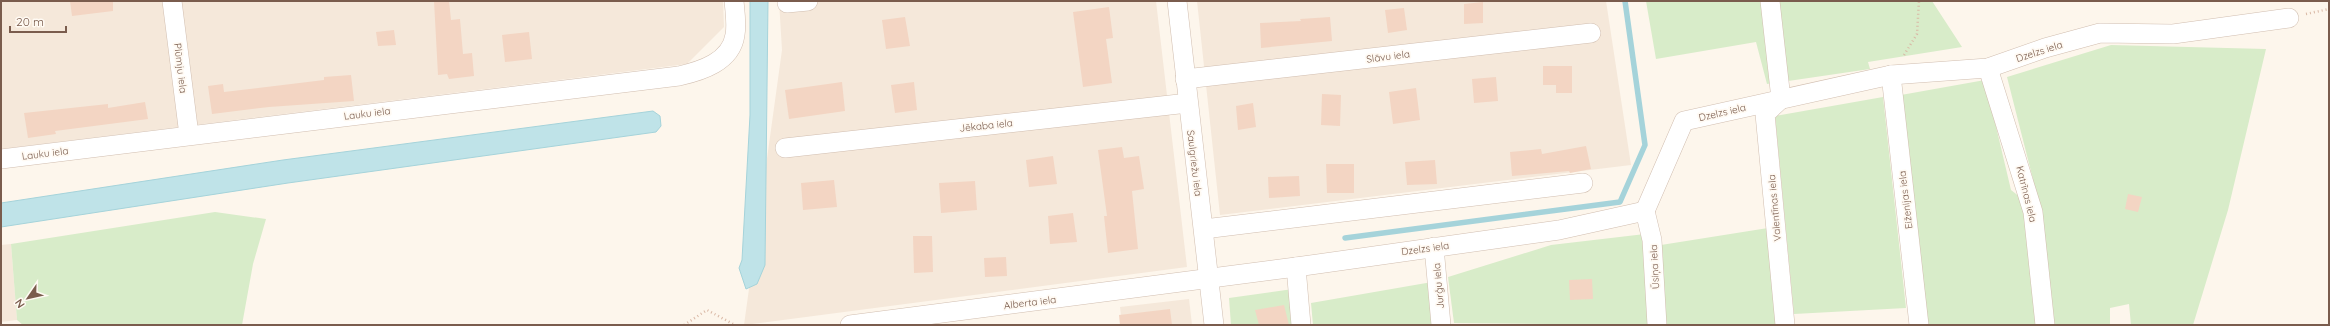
<svg xmlns="http://www.w3.org/2000/svg" width="2330" height="326" viewBox="0 0 2330 326" font-family="Quicksand,sans-serif">
	<rect width="100%" height="100%" fill="#fdf6ec"/>
	<g fill="#f5e8da">
		<polygon points="1,1 723,1 724,27 687,64 1,149"/>
		<polygon points="779,1 1156,1 1187,267 744,325 782,50"/>
		<polygon points="1197,1 1606,1 1631,165 1220,215"/>
		<polygon points="11,244 17,320 1,322 1,245"/>
		<polygon points="1189,299 1192,325 1122,325 1120,307"/>
	</g>
	<g fill="#d8ecc9">
		<polygon points="1646,1 1932,1 1962,47 1868,62 1870,69 1767,84 1756,42 1656,59"/>
		<polygon points="2111,45 2266,49 2228,210 2193,325 2131,325 2129,304 2110,308 2110,325 2052,325 2038,199 2007,77"/>
		<polygon points="1985,80 2011,190 2025,201 2038,325 1926,325 1901,95"/>
		<polygon points="1883,97 1906,308 1794,314 1775,116"/>
		<polygon points="215,212 266,219 253,264 242,325 23,325 17,320 11,244"/>
		<polygon points="1768,228 1778,325 1666,325 1661,245"/>
		<polygon points="1645,234 1652,325 1454,323 1448,277 1551,245"/>
		<polygon points="1432,282 1436,325 1313,325 1311,303"/>
		<polygon points="1293,289 1296,325 1231,325 1229,298"/>
	</g>
	<g fill="#bfe3e8" stroke="#a5d3da">
		<polygon points="750,1 768,1 765,265 757,284 746,289 739,268 742,260 750,115"/>
		<polygon points="653,111 660,116 661,126 656,132 288,183 1,227 1,203 283,160"/>
	</g>
	<g fill="none" stroke-linecap="round" stroke-linejoin="round">
		<polyline stroke="#a5d3da" stroke-width="5.5" points="1345,238 1620,202 1645,145 1625,1"/>
	</g>
	<g fill="#f3d5c3">
		<polygon points="70,1 113,1 113,11 72,16"/>
		<polygon points="434,1 449,1 451,20 460,19 463,54 472,53 474,76 449,79 447,74 438,75"/>
		<polygon points="1483,2 1483,23 1464,24 1464,4"/>
		<polygon points="1109,7 1113,38 1106,39 1112,83 1083,87 1073,12"/>
		<polygon points="1404,8 1407,30 1388,33 1385,10"/>
		<polygon points="905,17 910,46 886,49 882,20"/>
		<polygon points="1330,17 1332,41 1261,48 1260,23 1301,21 1300,19"/>
		<polygon points="394,30 396,45 378,46 376,32"/>
		<polygon points="529,32 532,59 505,62 502,35"/>
		<polygon points="1543,66 1572,66 1572,93 1556,93 1556,85 1543,85"/>
		<polygon points="351,75 354,101 269,107 212,114 208,86 223,84 224,92 324,80 324,77"/>
		<polygon points="1496,77 1498,101 1474,103 1472,79"/>
		<polygon points="842,82 845,111 789,119 785,90"/>
		<polygon points="914,82 917,110 895,113 891,85"/>
		<polygon points="1416,88 1420,120 1393,124 1389,92"/>
		<polygon points="1322,94 1341,95 1340,126 1321,125"/>
		<polygon points="145,102 148,119 55,131 56,134 28,138 24,113 108,104 108,108"/>
		<polygon points="1253,103 1256,127 1238,130 1236,106"/>
		<polygon points="1586,146 1591,169 1570,173 1569,171 1512,176 1510,152 1541,149 1542,154"/>
		<polygon points="1122,147 1124,158 1139,156 1144,189 1132,191 1138,249 1108,253 1104,216 1107,216 1098,150"/>
		<polygon points="1053,156 1057,184 1029,187 1026,160"/>
		<polygon points="1435,160 1437,184 1407,185 1405,162"/>
		<polygon points="1326,164 1354,164 1354,193 1327,193"/>
		<polygon points="1299,176 1300,196 1269,198 1268,177"/>
		<polygon points="834,180 837,207 803,210 801,183"/>
		<polygon points="975,181 977,210 941,213 939,183"/>
		<polygon points="2128,194 2142,197 2138,212 2125,209"/>
		<polygon points="1073,213 1077,242 1050,244 1048,216"/>
		<polygon points="913,236 932,236 933,272 914,273"/>
		<polygon points="1006,257 1007,276 985,277 984,258"/>
		<polygon points="1592,279 1593,299 1570,300 1569,280"/>
		<polygon points="1284,305 1289,325 1259,325 1255,310"/>
		<polygon points="1170,309 1172,325 1120,325 1119,315"/>
	</g>
	<g fill="none" stroke-linecap="round" stroke-linejoin="round">
		<defs>
			<g id="minor">
				<polyline points="172,1 189,135"/>
				<polyline points="1177,1 1214,325"/>
				<polyline points="1770,1 1781,99 1765,114 1785,325"/>
				<polyline points="787,3 808,1"/>
				<polyline points="1988,68 2033,212 2045,325"/>
				<polyline points="1891,75 1919,325"/>
				<polyline points="1185,79 1591,33"/>
				<polyline points="785,148 1188,103"/>
				<path d="M1,159l678,-83c22,-5 52,-14 56,-41 2,-11 0,-23 -1,-34"/>
				<polyline points="1645,211 1684,121 1891,75 1988,68 2045,48 2100,33 2173,34 2289,18"/>
				<polyline points="1645,211 1652,240 1657,325"/>
				<polyline points="1204,229 1583,183"/>
				<polyline points="1434,247 1441,325"/>
				<polyline points="1296,267 1301,325"/>
				<polyline points="850,325 1296,267 1559,230 1645,211"/>
			</g>
		</defs>
		<use href="#minor" stroke="#d1beb0" stroke-width="20"/>
		<g stroke="#d9b8a5" stroke-width="2.5" stroke-dasharray="1 3" stroke-linecap="butt">
			<polyline points="2306,14 2329,9"/>
			<polyline points="1904,55 1917,34 1919,1"/>
			<polyline points="684,325 707,310 735,325"/>
		</g>
		<use href="#minor" stroke="#fff" stroke-width="19"/>
	</g>
	<g text-anchor="middle" stroke-width="3.5" stroke-linejoin="round" paint-order="stroke">
		<g font-size="10" fill="#7a5c4d" stroke="#fffaf3">
			<text transform="translate(2039 51) rotate(-18)" y="4">Dzelzs iela</text>
			<text transform="translate(1388 56) rotate(-7)" y="4">Slāvu iela</text>
			<text transform="translate(181 68) rotate(83)" y="4">Plūmju iela</text>
			<text transform="translate(1722 112) rotate(-13)" y="4">Dzelzs iela</text>
			<text transform="translate(367 113) rotate(-7)" y="4">Lauku iela</text>
			<text transform="translate(986 125) rotate(-6)" y="4">Jēkaba iela</text>
			<text transform="translate(45 153) rotate(-7)" y="4">Lauku iela</text>
			<text transform="translate(1195 163) rotate(83)" y="4">Saulgriežu iela</text>
			<text transform="translate(2027 194) rotate(76)" y="4">Katrīnas iela</text>
			<text transform="translate(1905 200) rotate(-97)" y="4">Eiženijas iela</text>
			<text transform="translate(1774 208) rotate(-95)" y="4">Valentīnas iela</text>
			<text transform="translate(1425 248) rotate(-8)" y="4">Dzelzs iela</text>
			<text transform="translate(1654 267) rotate(-93)" y="4">Ūsiņa iela</text>
			<text transform="translate(1438 286) rotate(-95)" y="4">Jurģu iela</text>
			<text transform="translate(1030 302) rotate(-7)" y="4">Alberta iela</text>
		</g>
	</g>
	<rect width="2330" height="326" fill="none" stroke="#7a5c4d" stroke-width="4"/>
	<g transform="translate(28 298) rotate(236)" stroke="#fffaf3" stroke-width="3" paint-order="stroke">
	<path d="M0-3L7 15L0 10L-7 15Z" fill="#7a5c4d"/>
	<text y="-6" font-size="11" font-weight="bold" text-anchor="middle" fill="#7a5c4d">N</text>
	</g>
	<path d="M10 26v6h56v-6" fill="none" stroke="#7a5c4d" stroke-width="2"/>
	<text x="16" y="26" font-size="12" fill="#7a5c4d" stroke="#fffaf3" stroke-width="3" paint-order="stroke">20 m</text>
</svg>
